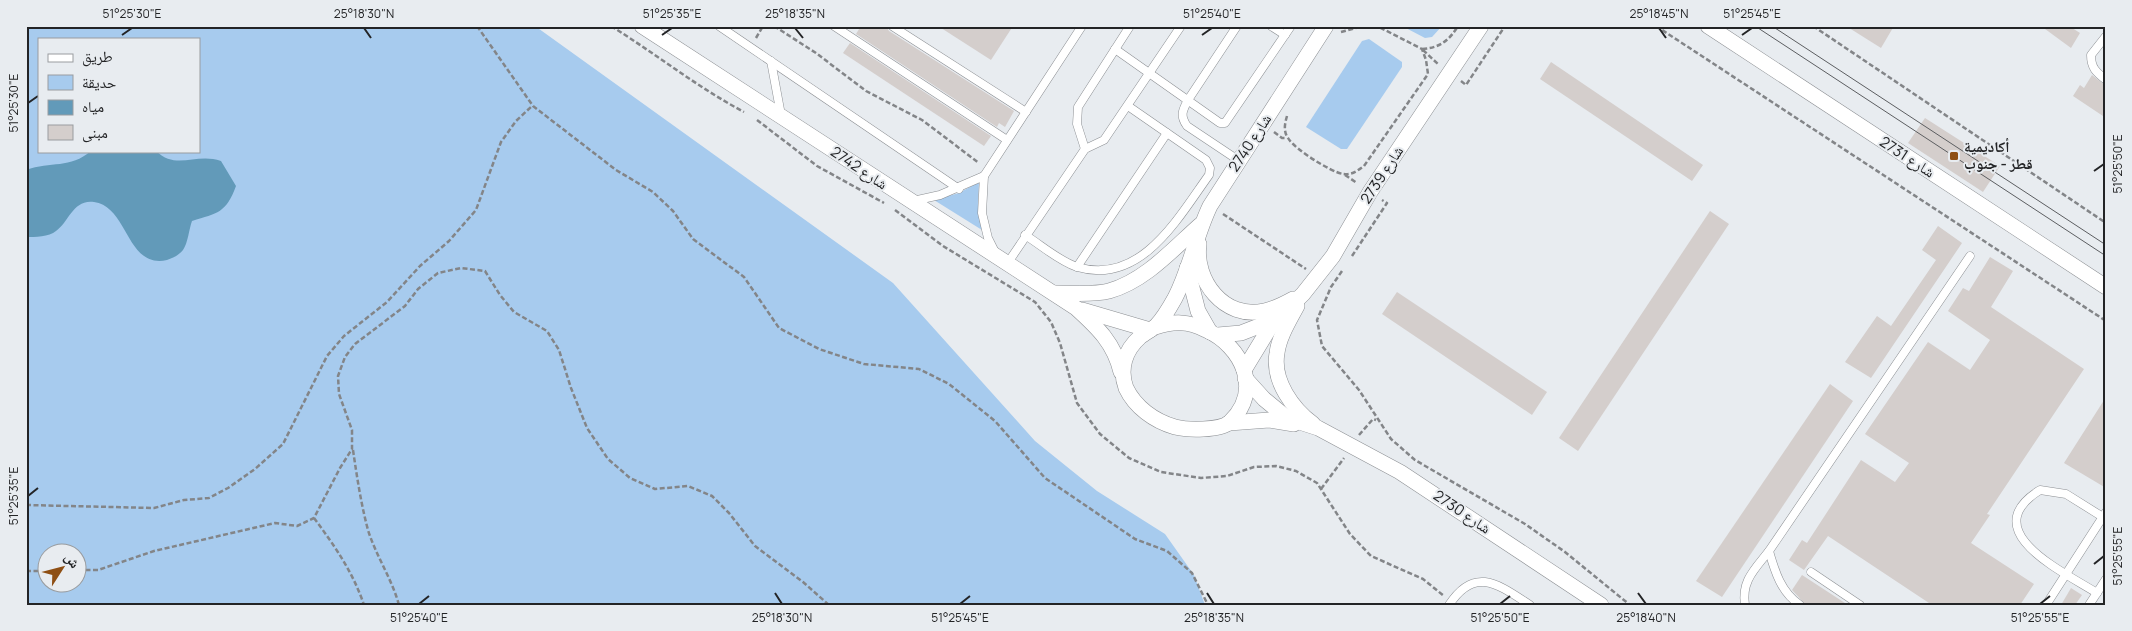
<svg xmlns="http://www.w3.org/2000/svg" width="2132" height="631" viewBox="0 0 2132 631" font-family="Manrope,'Noto Naskh Arabic',sans-serif">
	<rect width="100%" height="100%" fill="#e8ecf0"/>
	<g fill="#a7cbee" fill-rule="evenodd">
		<path d="M26,26h509l358,257 142,158 62,50 68,43 29,41 11,30h-1179zM39,39h160v112h-160zM48,554h30v30h-30z"/>
		<polygon points="1402,26 1442,26 1432,37 1425,38"/>
		<polygon points="1369,39 1402,62 1402,67 1347,149 1341,149 1306,127 1362,41"/>
		<polygon points="979,182 978,203 982,230 934,200 959,193"/>
	</g>
	<path fill="#629ab9" d="M91,151h65c21,20 40,1 65,10l15,25c-10,27 -18,27 -44,35 -3,8 -4,22 -9,29 -4,5 -10,8 -16,10 -41,9 -38,-53 -73,-58 -21,-3 -25,20 -38,29 -7,6 -21,6 -30,6v-67c25,-9 44,-1 65,-19z"/>
	<g fill="#d4cecc">
		<polygon points="861,26 886,26 889,31 1014,111 1005,127 999,123 997,127 856,34"/>
		<polygon points="938,26 1013,26 991,60"/>
		<polygon points="1846,26 1894,26 1881,48"/>
		<polygon points="2041,26 2069,26 2080,33 2071,48"/>
		<polygon points="850,43 991,136 984,146 843,53"/>
		<polygon points="1551,62 1703,165 1692,181 1540,79"/>
		<polygon points="2092,75 2106,86 2106,118 2073,96 2080,85 2084,88"/>
		<polygon points="1925,118 2000,166 1983,192 1908,143"/>
		<polygon points="1710,211 1729,224 1578,451 1559,438"/>
		<polygon points="1938,226 1962,243 1871,378 1845,362 1877,316 1891,326 1936,260 1922,250"/>
		<polygon points="1990,257 2013,271 1991,307 2084,369 1987,514 1990,515 1971,543 2034,584 2020,605 1932,605 1828,536 1804,570 1789,560 1802,540 1807,543 1861,460 1895,482 1909,463 1865,434 1928,342 1970,370 1990,340 1948,311 1963,288 1969,291"/>
		<polygon points="1397,292 1547,392 1532,415 1382,314"/>
		<polygon points="1830,384 1853,401 1722,597 1696,581"/>
		<polygon points="2106,397 2106,488 2064,463"/>
		<polygon points="1802,575 1848,605 1806,605 1792,590"/>
		<polygon points="2071,588 2082,595 2075,605 2061,605"/>
	</g>
	<g fill="none" stroke-linecap="round" stroke-linejoin="round">
		<defs>
			<g id="lane">
				<polyline points="719,26 959,189"/>
				<polyline points="834,26 1007,140"/>
				<polyline points="892,26 1026,112"/>
				<path d="M1237,26l-49,74c-6,11 -8,16 -1,26l51,34"/>
				<polyline points="1271,26 1285,35"/>
				<path d="M2106,36l-15,19c0,13 5,17 15,25"/>
				<polyline points="1115,49 1220,123 1225,123 1291,26"/>
				<polyline points="771,61 781,115"/>
				<polyline points="1085,149 1077,124 1078,107 1130,26"/>
				<polyline points="913,201 940,195 984,176"/>
				<path d="M1025,235c16,10 34,26 52,32 64,19 101,-49 132,-92l1,-7 -4,-8 -78,-54"/>
				<polyline points="995,252 988,238 982,213 984,176 1082,26"/>
				<polyline points="1007,264 1085,149 1104,140 1181,26"/>
				<polyline points="1077,267 1167,133"/>
				<polyline points="1811,572 1860,605"/>
				<path d="M2097,593c-33,-21 -123,-62 -57,-103l26,4 40,25"/>
				<path d="M1449,605c26,-40 50,-20 81,0"/>
				<path d="M1745,605c-4,-24 10,-36 24,-54"/>
				<path d="M1800,605c-19,-13 -25,-33 -31,-54l201,-295"/>
				<polyline points="2046,605 2106,512"/>
				<polyline points="2089,605 2106,579"/>
			</g>
			<g id="street">
				<path d="M642,26l434,282c22,20 38,35 45,64"/>
				<polyline points="1708,26 2106,287"/>
				<path d="M1199,244c-5,36 25,76 65,67 10,-2 20,-7 29,-12"/>
				<polyline points="1187,268 1198,311 1210,332"/>
				<path d="M1055,293c17,0 38,2 54,-2 36,-10 64,-42 91,-66"/>
				<path d="M1297,306c-8,15 -18,31 -20,47 -5,28 16,56 36,71"/>
				<polyline points="1082,310 1150,330"/>
				<path d="M1155,327c19,-6 33,-6 51,3 36,16 57,60 24,92 -10,9 -43,8 -55,5 -21,-6 -40,-20 -49,-39 -7,-19 -1,-38 14,-51 5,-4 11,-7 16,-11 7,-7 14,-19 19,-28 15,-29 21,-63 35,-92l116,-180"/>
				<polyline points="1218,335 1241,333 1277,319"/>
				<polyline points="1244,370 1272,324 1303,294 1333,256 1370,192 1481,26"/>
				<polyline points="1245,378 1264,399 1287,418 1318,428 1400,472 1601,605"/>
				<polyline points="1229,423 1269,420 1294,424"/>
			</g>
		</defs>
		<use href="#lane" stroke="#8c8f93" stroke-width="9"/>
		<use href="#street" stroke="#8c8f93" stroke-width="16"/>
		<g stroke="#838588" stroke-width="2.5" stroke-dasharray="5 2.5" stroke-linecap="butt">
			<polyline points="477,26 533,106 616,170 653,192 673,211 693,239 744,277 779,328 819,349 864,364 919,369 949,384 995,421 1045,478 1135,539 1167,551 1192,573 1208,605"/>
			<path d="M611,26c45,28 86,61 133,86"/>
			<polyline points="774,26 816,53 866,91 922,120 979,163"/>
			<polyline points="1656,26 2106,321"/>
			<polyline points="1813,26 2106,223"/>
			<polyline points="1341,32 1363,26"/>
			<polyline points="756,38 763,26"/>
			<path d="M1422,49c17,-1 27,-8 36,-23"/>
			<polyline points="1423,50 1439,65"/>
			<polyline points="1461,81 1466,85 1505,26"/>
			<path d="M1287,116c-2,7 -4,15 1,22 6,11 43,34 55,36 9,1 14,-3 21,-8l64,-92 -2,-14 -4,-11 -45,-23"/>
			<polyline points="757,120 817,166 884,203"/>
			<polyline points="1274,132 1282,138 1287,138"/>
			<polyline points="1345,175 1357,183"/>
			<polyline points="895,210 943,246 1035,302 1051,322 1060,343 1077,403 1100,434 1129,458 1161,472 1201,478 1227,476 1254,467 1276,466 1296,471 1317,483 1350,534 1371,556 1423,579 1444,596"/>
			<polyline points="1223,214 1306,269"/>
			<polyline points="1352,256 1387,203 1382,200"/>
			<polyline points="1342,271 1331,287 1317,320 1322,346 1359,390 1391,439 1415,460 1525,524 1565,552 1630,605"/>
			<polyline points="1359,435 1373,419 1376,420"/>
			<path d="M353,450c4,27 8,54 15,80 8,26 24,49 31,75"/>
			<polyline points="1321,489 1344,458"/>
			<polyline points="26,505 154,508 184,500 209,498 228,488 255,469 283,444 327,356 344,336 387,302 420,266 449,241 476,210 501,142 516,121 532,106"/>
			<path d="M314,518c20,27 39,54 50,87"/>
			<polyline points="78,570 98,570 154,551 275,523 297,526 314,518 340,468 352,449 352,430 339,394 338,376 345,357 355,344 405,306 418,289 438,273 461,268 485,271 500,295 514,312 547,331 559,350 571,388 587,428 608,459 630,478 655,489 688,486 712,496 729,513 755,546 803,582 829,605"/>
			<polyline points="26,571 48,571"/>
		</g>
		<use href="#lane" stroke="#fff" stroke-width="8"/>
		<use href="#street" stroke="#fff" stroke-width="15"/>
		<g stroke="#5c5e61" stroke-width="1">
			<polyline points="1755,26 2106,256"/>
			<polyline points="1772,26 2106,245"/>
		</g>
	</g>
	<path fill="none" stroke="#232426" stroke-width="2" d="M364,28l7,10M795,28l8,10M1659,28l7,10M122,35l10,-7M662,35l10,-7M1202,35l10,-7M1742,35l10,-7M28,103l10,-7M2094,171l10,-7M28,496l10,-8M2094,564l10,-8M775,593l7,11M1207,593l7,11M1638,593l8,11M419,604l10,-8M960,604l10,-8M1500,604l10,-8M2040,604l10,-8"/>
	<rect fill="#8e4f14" stroke="#e8ecf0" stroke-width="2" x="1949" y="151" width="10" height="10" rx="2.5"/>
	<g text-anchor="middle" stroke-width="4" stroke-linejoin="round" paint-order="stroke">
		<g font-size="15" fill="#232426" stroke="#e8ecf0">
			<text transform="translate(1250 143) rotate(-57)" y="5">شارع 2740</text>
			<text transform="translate(1907 157) rotate(33)" y="5">شارع 2731</text>
			<text transform="translate(859 168) rotate(34)" y="5">شارع 2742</text>
			<text transform="translate(1382 175) rotate(-57)" y="5">شارع 2739</text>
			<text transform="translate(1462 512) rotate(34)" y="5">شارع 2730</text>
		</g>
		<g font-size="15" font-weight="bold" fill="#232426" stroke="#e8ecf0" text-anchor="start">
			<text x="1964" y="152">أكاديمية<tspan x="1964" dy="17">قطر - جنوب</tspan></text>
		</g>
	</g>
	<rect width="2132" height="631" fill="none" stroke="#e8ecf0" stroke-width="55"/>
	<rect x="38" y="38" width="162" height="115" fill="#e8ecf0" stroke="#999c9f"/>
	<rect x="48" y="54" width="25" height="8" fill="#ffffff" stroke="#999c9f"/>
	<text x="82" y="62" font-size="15" fill="#232426">طريق</text>
	<rect x="48" y="75" width="25" height="15" fill="#a7cbee" stroke="#999c9f"/>
	<text x="82" y="88" font-size="15" fill="#232426">حديقة</text>
	<rect x="48" y="100" width="25" height="15" fill="#629ab9" stroke="#999c9f"/>
	<text x="82" y="112" font-size="15" fill="#232426">مياه</text>
	<rect x="48" y="125" width="25" height="15" fill="#d4cecc" stroke="#999c9f"/>
	<text x="82" y="138" font-size="15" fill="#232426">مبنى</text>
	<g transform="translate(62 568) rotate(54)"><circle r="24" fill="#e8ecf0" stroke="#999c9f"/>
	<path d="M0-4L9 19L0 12L-9 19Z" fill="#8e4f14"/>
	<text y="-8" font-size="14" font-weight="bold" text-anchor="middle" fill="#232426">ش</text>
	</g>
	<rect x="28" y="28" width="2076" height="576" fill="none" stroke="#232426" stroke-width="2"/>
	<g font-size="12" text-anchor="middle" fill="#232426">
		<text x="132" y="18">51°25'30"E</text>
		<text x="364" y="18">25°18'30"N</text>
		<text x="672" y="18">51°25'35"E</text>
		<text x="795" y="18">25°18'35"N</text>
		<text x="1212" y="18">51°25'40"E</text>
		<text x="1659" y="18">25°18'45"N</text>
		<text x="1752" y="18">51°25'45"E</text>
		<text transform="translate(14 103) rotate(-90)" y="4">51°25'30"E</text>
		<text transform="translate(2118 164) rotate(-90)" y="4">51°25'50"E</text>
		<text transform="translate(14 496) rotate(-90)" y="4">51°25'35"E</text>
		<text transform="translate(2118 556) rotate(-90)" y="4">51°25'55"E</text>
		<text x="419" y="622">51°25'40"E</text>
		<text x="782" y="622">25°18'30"N</text>
		<text x="960" y="622">51°25'45"E</text>
		<text x="1214" y="622">25°18'35"N</text>
		<text x="1500" y="622">51°25'50"E</text>
		<text x="1646" y="622">25°18'40"N</text>
		<text x="2040" y="622">51°25'55"E</text>
	</g>
</svg>
